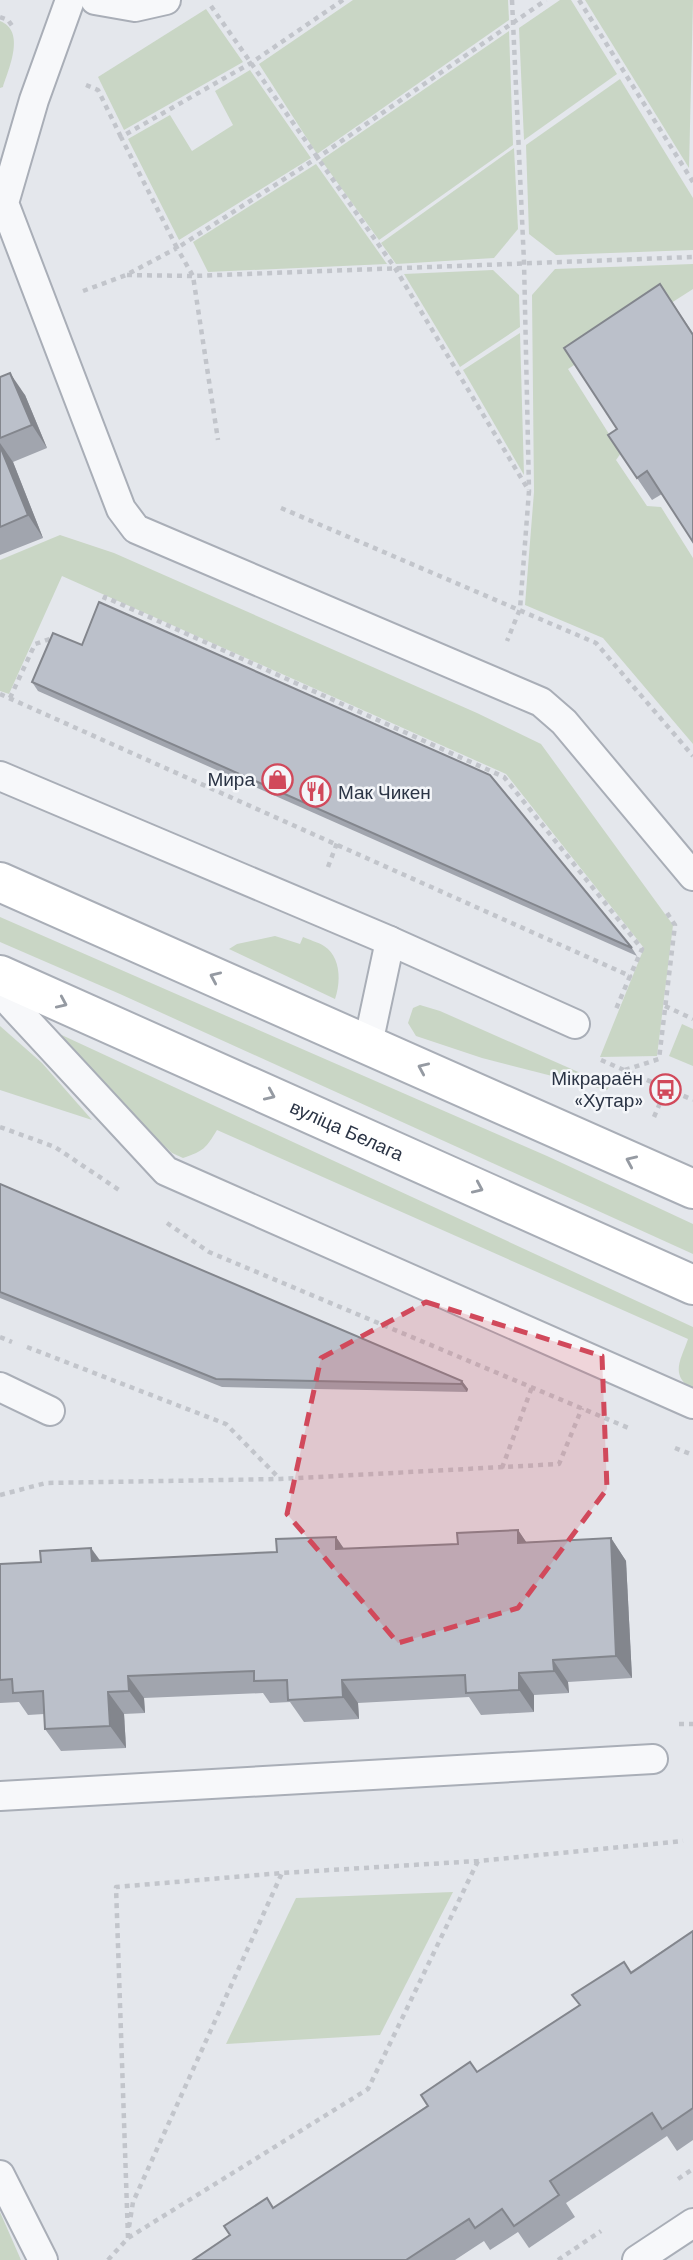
<svg xmlns="http://www.w3.org/2000/svg" width="693" height="2260" viewBox="0 0 693 2260" font-family="'DM Sans',sans-serif">
	<rect width="100%" height="100%" fill="#e4e7ec"/>
	<g fill="#c9d6c5">
		<polygon points="353,0 508,0 509,20 317,154 259,64"/>
		<polygon points="560,0 571,0 617,74 524,140 519,28"/>
		<polygon points="585,0 693,0 689,168"/>
		<polygon points="206,9 243,62 124,130 98,77"/>
		<path d="M0,21c26,10 9,47 3,66l-3,1z"/>
		<polygon points="509,31 513,145 379,240 321,160"/>
		<polygon points="250,70 311,158 179,240 128,139 170,115 192,151 233,125 215,91"/>
		<polygon points="620,79 693,198 693,250 556,255 529,234 526,145"/>
		<polygon points="514,148 518,229 494,258 396,264 381,243"/>
		<polygon points="316,164 387,264 208,272 193,242"/>
		<polygon points="693,264 693,289 568,369 621,453 616,460 647,506 661,507 693,558 693,744 603,638 525,605 534,492 532,295 555,269"/>
		<polygon points="493,270 519,295 520,327 460,367 404,274"/>
		<polygon points="520,333 524,475 463,370"/>
		<polygon points="60,535 114,553 477,713 541,744 673,925 657,1056 600,1057 644,948 506,774 62,576 9,694 0,691 0,560"/>
		<polygon points="0,917 547,1156 693,1224 693,1254 120,994 0,942"/>
		<path d="M275,936l25,8 3,-7c6,3 15,5 21,9 17,11 17,36 11,53l-106,-50 8,-5z"/>
		<polygon points="420,1005 440,1011 610,1086 607,1090 482,1058 416,1036 408,1023 413,1008"/>
		<polygon points="682,1024 693,1029 693,1066 669,1056"/>
		<polygon points="0,1026 42,1063 92,1120 0,1090"/>
		<path d="M53,1031l640,296v63c-24,-15 -12,-30 -5,-51l-471,-209c-11,18 -13,21 -34,28l-11,-5 -63,-59z"/>
		<polygon points="453,1892 380,2035 226,2044 296,1898"/>
		<polygon points="0,2212 21,2260 0,2260"/>
	</g>
	<g fill="none" stroke-linecap="round" stroke-linejoin="round">
		<defs>
			<g id="lane">
				<polyline points="70,0 34,100 4,203 121,509 136,529 541,702 564,722 693,876"/>
				<polyline points="95,0 135,7 166,0"/>
				<polyline points="0,776 390,941 368,1044"/>
				<polyline points="390,941 575,1024"/>
				<polyline points="0,992 166,1171 693,1404"/>
				<polyline points="0,1387 50,1411"/>
				<polyline points="0,1796 653,1759"/>
				<polyline points="0,2175 43,2260"/>
				<polyline points="637,2260 693,2223"/>
			</g>
			<g id="secondary">
				<polyline points="0,882 693,1189"/>
				<path id="s1" d="M0,975l693,310"/>
			</g>
		</defs>
		<use href="#lane" stroke="#a9aeb7" stroke-width="32"/>
		<use href="#secondary" stroke="#a9aeb7" stroke-width="42"/>
		<g stroke="#c2c5cb" stroke-width="4.5" stroke-dasharray="5 5" stroke-linecap="butt">
			<polyline points="343,0 251,63 121,137 177,248 317,158 546,0"/>
			<polyline points="512,0 524,262 529,490"/>
			<polyline points="579,0 693,182"/>
			<polyline points="211,6 395,268 529,491 520,609 507,641"/>
			<polyline points="0,17 8,20 13,27"/>
			<polyline points="86,85 98,90 121,137"/>
			<polyline points="127,275 193,276 218,440"/>
			<polyline points="83,291 126,275 177,248 193,276 693,257"/>
			<polyline points="281,508 596,643 693,756"/>
			<polyline points="100,609 105,597 504,777 642,949 630,976"/>
			<polyline points="0,694 630,976 616,1009"/>
			<polyline points="10,698 35,644 56,637"/>
			<polyline points="328,867 337,843"/>
			<polyline points="665,1006 693,1019"/>
			<polyline points="601,1060 693,1100"/>
			<polyline points="625,1070 659,1059 675,925 667,913"/>
			<polyline points="654,1117 666,1089"/>
			<polyline points="0,1127 55,1147 122,1192"/>
			<polyline points="167,1223 209,1252 631,1429"/>
			<polyline points="0,1337 12,1342"/>
			<polyline points="27,1347 226,1424 279,1478"/>
			<polyline points="675,1448 693,1455"/>
			<polyline points="502,1468 532,1387"/>
			<polyline points="0,1495 46,1483 280,1479 559,1464 582,1408"/>
			<polyline points="679,1724 693,1724"/>
			<polyline points="678,2179 693,2169"/>
			<polyline points="129,2227 133,2202 282,1873"/>
			<polyline points="128,2238 116,1887 282,1873 478,1861 683,1841"/>
			<polyline points="108,2260 128,2238 368,2089 478,1861"/>
			<polyline points="558,2260 601,2231"/>
		</g>
		<use href="#lane" stroke="#f7f8fa" stroke-width="28"/>
		<use href="#secondary" stroke="#fff" stroke-width="38"/>
	</g>
	<g fill="#a1a5ae">
		<polygon points="660,284 693,333 693,542 662,494 652,500 637,478 617,429"/>
		<polygon points="0,377 25,395 47,448 13,462 43,538 0,555"/>
		<polygon points="32,682 632,948 637,956 38,691"/>
		<polygon points="0,1184 462,1381 468,1389 467,1392 222,1387 0,1298"/>
		<polygon points="518,1530 526,1542 611,1538 626,1561 632,1678 568,1682 569,1693 534,1695 534,1712 481,1715 469,1697 358,1703 359,1719 304,1722 290,1702 270,1703 263,1693 144,1698 145,1713 124,1714 126,1748 61,1751 45,1729 44,1714 28,1715 19,1702 0,1703 0,1564 100,1561 277,1552 336,1537 344,1549 458,1544"/>
		<polygon points="693,1931 693,2140 677,2151 667,2136 566,2203 575,2217 529,2248 518,2232 490,2250 484,2241 455,2260 193,2260 230,2235 267,2198 274,2208 477,2072"/>
	</g>
	<g fill="#83868d">
		<polygon points="10,373 25,395 47,448 32,425"/>
		<polygon points="0,443 13,462 43,538 28,515 0,446"/>
		<polygon points="462,1381 468,1389 467,1392 461,1384"/>
		<polygon points="518,1530 533,1552 518,1543"/>
		<polygon points="336,1537 351,1559 336,1549"/>
		<polygon points="611,1538 626,1561 632,1678 616,1656"/>
		<polygon points="91,1548 107,1570 92,1561"/>
		<polygon points="553,1660 568,1682 569,1693 554,1671"/>
		<polygon points="519,1673 534,1695 534,1712 519,1690"/>
		<polygon points="128,1676 144,1698 145,1713 129,1691"/>
		<polygon points="342,1680 358,1703 359,1719 343,1697"/>
		<polygon points="108,1692 124,1714 126,1748 110,1726"/>
	</g>
	<g fill="#bbc0ca" stroke="#83868d" stroke-width="2">
		<polygon points="660,284 693,335 693,542 647,471 637,478 608,435 617,429 564,348"/>
		<polygon points="10,373 32,425 0,438 0,377"/>
		<polygon points="0,446 28,515 0,527"/>
		<polygon points="99,602 490,775 632,948 32,682 53,633 82,645"/>
		<polygon points="0,1184 462,1381 461,1384 216,1379 0,1292"/>
		<polygon points="518,1530 518,1543 611,1538 616,1656 553,1660 554,1671 519,1673 519,1690 466,1693 465,1675 342,1680 343,1697 288,1700 287,1680 254,1681 254,1671 128,1676 129,1691 108,1692 110,1726 45,1729 43,1691 13,1693 12,1679 0,1680 0,1564 41,1562 40,1551 91,1548 92,1561 277,1552 276,1539 336,1537 336,1549 458,1544 457,1533"/>
		<polygon points="693,1931 693,2108 662,2129 652,2113 550,2181 559,2195 514,2226 502,2209 475,2228 469,2219 406,2260 193,2260 230,2235 224,2226 267,2198 273,2208 428,2106 421,2095 470,2062 477,2072 580,2005 572,1995 624,1962 631,1973"/>
	</g>
	<defs><path id="oneway-chevron" d="M-2-3.5L2.5 0L-2 3.5" fill="none" stroke-width="1.6" stroke-linecap="round" stroke-linejoin="round" transform="scale(1.75)"/></defs>
	<g stroke="#959aa2">
		<use href="#oneway-chevron" transform="translate(215 977) rotate(-156)"/>
		<use href="#oneway-chevron" transform="translate(62 1003) rotate(24)"/>
		<use href="#oneway-chevron" transform="translate(423 1068) rotate(-156)"/>
		<use href="#oneway-chevron" transform="translate(270 1095) rotate(24)"/>
		<use href="#oneway-chevron" transform="translate(631 1161) rotate(-156)"/>
		<use href="#oneway-chevron" transform="translate(478 1188) rotate(24)"/>
	</g>
	<path fill="#d1495b" fill-opacity="0.2" stroke="#d1495b" stroke-width="5" stroke-dasharray="14 9" stroke-linejoin="round" d="M426,1302l176,54 5,133 -89,119 -120,35 -111,-129 34,-156z"/>
	<defs>
		<symbol id="shop-ring" viewBox="-11 -11 22 22"><circle r="9.5" fill="#f4f6f9" stroke="#d1495b" stroke-width="1.5"/><path d="M-5-2.5h2.3a2.7 3.5 0 0 1 5.4 0H5L5.5 6h-11ZM-1.5-2.5h3a1.5 2.3 0 0 0-3 0Z" fill="#d1495b"/></symbol>
		<symbol id="restaurant-ring" viewBox="-11 -11 22 22"><circle r="9.5" fill="#f4f6f9" stroke="#d1495b" stroke-width="1.5"/><path d="M-5-6h1v4h1v-4h1v4h1v-4h1v5L-1.5 .5V6h-2V.5L-5-1ZM5-6V6H3V1.5H1.5Q1.5-4 5-6Z" fill="#d1495b"/></symbol>
		<symbol id="bus-ring" viewBox="-11 -11 22 22"><circle r="9.5" fill="#f4f6f9" stroke="#d1495b" stroke-width="1.5"/><path d="M-5-6H5V4H4V6H2V4H-2V6H-4V4H-5ZM-3.5-4V0h7V-4ZM-3.5 1.2v1.5H-2V1.2ZM2 1.2v1.5H3.5V1.2Z" fill="#d1495b"/></symbol>
	</defs>
	<g fill-rule="evenodd">
		<use href="#shop-ring" x="260" y="762" width="35" height="35"/>
		<use href="#restaurant-ring" x="298" y="774" width="35" height="35"/>
		<use href="#bus-ring" x="648" y="1072" width="35" height="35"/>
	</g>
	<g text-anchor="middle" stroke-width="5" stroke-linejoin="round" paint-order="stroke">
		<g font-size="19" fill="#2b3445" stroke="#f4f6f9" text-anchor="end">
			<text x="255" y="786">Мира</text>
			<text x="338" y="799" text-anchor="start">Мак Чикен</text>
			<text x="643" y="1085">Мікрараён<tspan x="643" dy="22">«Хутар»</tspan></text>
		</g>
		<g font-size="19" fill="#2b3445" stroke="#f4f6f9">
			<text dy="7" stroke="none"><textPath href="#s1" startOffset="380">вуліца Белага</textPath></text>
		</g>
	</g>
</svg>
